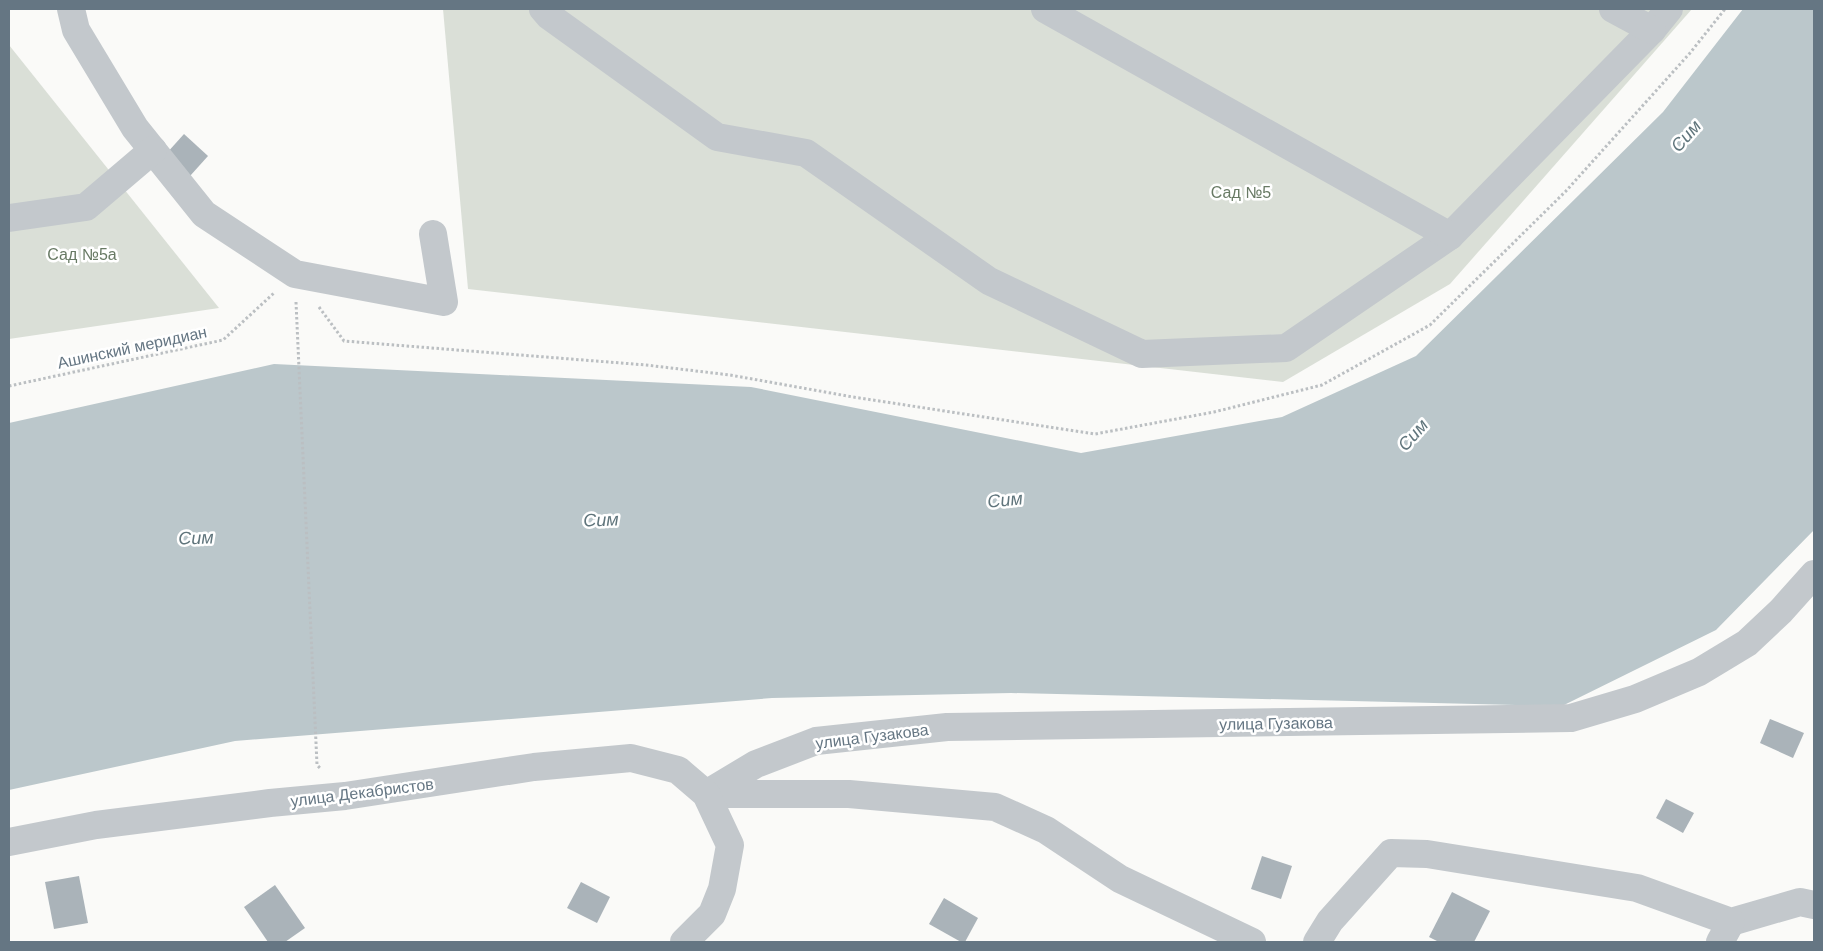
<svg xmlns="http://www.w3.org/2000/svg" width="1823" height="951" viewBox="0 0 1823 951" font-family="Helvetica,sans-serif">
	<rect width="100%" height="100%" fill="#fafaf8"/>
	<g fill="#dadfd7">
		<polygon points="443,9 1692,9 1450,284 1283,382 468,289"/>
		<polygon points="9,45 219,308 9,339"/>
	</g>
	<polygon fill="#bbc7cb" points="1743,9 1814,9 1814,530 1716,630 1562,706 1011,693 772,698 235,741 9,790 9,423 274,364 751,387 1081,453 1282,417 1416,356 1663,112"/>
	<g fill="#aab3b9">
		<polygon points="184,134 208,156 190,176 166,154"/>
		<polygon points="1770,719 1804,733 1793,758 1760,743"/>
		<polygon points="1666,799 1694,813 1683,833 1656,818"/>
		<polygon points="1262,856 1292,866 1281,899 1251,889"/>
		<polygon points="79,876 88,923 54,929 45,882"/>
		<polygon points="581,882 610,897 597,923 567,908"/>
		<polygon points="275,885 305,928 285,942 268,942 244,907"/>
		<polygon points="1452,892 1490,911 1474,942 1439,942 1429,937"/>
		<polygon points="944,898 978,918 965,942 961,942 929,924"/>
	</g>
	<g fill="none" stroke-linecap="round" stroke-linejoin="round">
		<g stroke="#bbbfc2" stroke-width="3" stroke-dasharray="2.5 2.5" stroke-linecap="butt">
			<polyline points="296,302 317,765 321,769"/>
			<polyline points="319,307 344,341 646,365 730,375 853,397 1095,434 1214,412 1322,385 1430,325 1566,191 1690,53 1725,9"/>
			<polyline points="9,386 223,340 274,293"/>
		</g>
		<g stroke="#c3c8cc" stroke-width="28">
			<polyline points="71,9 76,30 135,128 204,214 295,274 444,302 433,234"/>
			<polyline points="543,9 549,16 717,137 806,153 989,281 1142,354 1286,348 1450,236 1652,30 1669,9"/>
			<polyline points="1045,9 1450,236"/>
			<polyline points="1613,9 1652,30"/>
			<polyline points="9,218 86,207 153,150"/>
			<polyline points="706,794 756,764 816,741 947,727 1571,718 1635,699 1699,672 1747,643 1781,611 1814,574"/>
			<polyline points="707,794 849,794 995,807 1046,830 1120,879 1252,942"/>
			<polyline points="9,842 96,825 270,803 345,796 534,767 631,758 678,770 706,794 730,845 722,889 712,914 684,942"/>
			<polyline points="1317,942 1330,921 1391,853 1427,854 1637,888 1731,922 1800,902 1814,905"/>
			<polyline points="1720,942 1731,922"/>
		</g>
	</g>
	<g text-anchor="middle" stroke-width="5" stroke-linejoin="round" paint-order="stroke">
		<g font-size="16" fill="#687a64" stroke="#fff">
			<text x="1241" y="198">Сад №5</text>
			<text x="82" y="260">Сад №5а</text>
		</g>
		<g font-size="16" fill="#657683" stroke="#fff">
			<text transform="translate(132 347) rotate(-12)" y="6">Ашинский меридиан</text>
			<text transform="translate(1276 723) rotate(-1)" y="6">улица Гузакова</text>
			<text transform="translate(872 736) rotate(-7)" y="6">улица Гузакова</text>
			<text transform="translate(362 792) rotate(-7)" y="6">улица Декабристов</text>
		</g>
		<g font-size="18" font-style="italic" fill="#60757c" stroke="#fff">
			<text transform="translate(1686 136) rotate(-48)" y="6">Сим</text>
			<text transform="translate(1413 435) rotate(-48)" y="6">Сим</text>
			<text transform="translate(1005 500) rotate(-6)" y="6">Сим</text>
			<text transform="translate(601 520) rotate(-2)" y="6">Сим</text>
			<text transform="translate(196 538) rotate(-2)" y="6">Сим</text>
		</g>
	</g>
	<rect width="1823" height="951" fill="none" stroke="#657683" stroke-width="20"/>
</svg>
